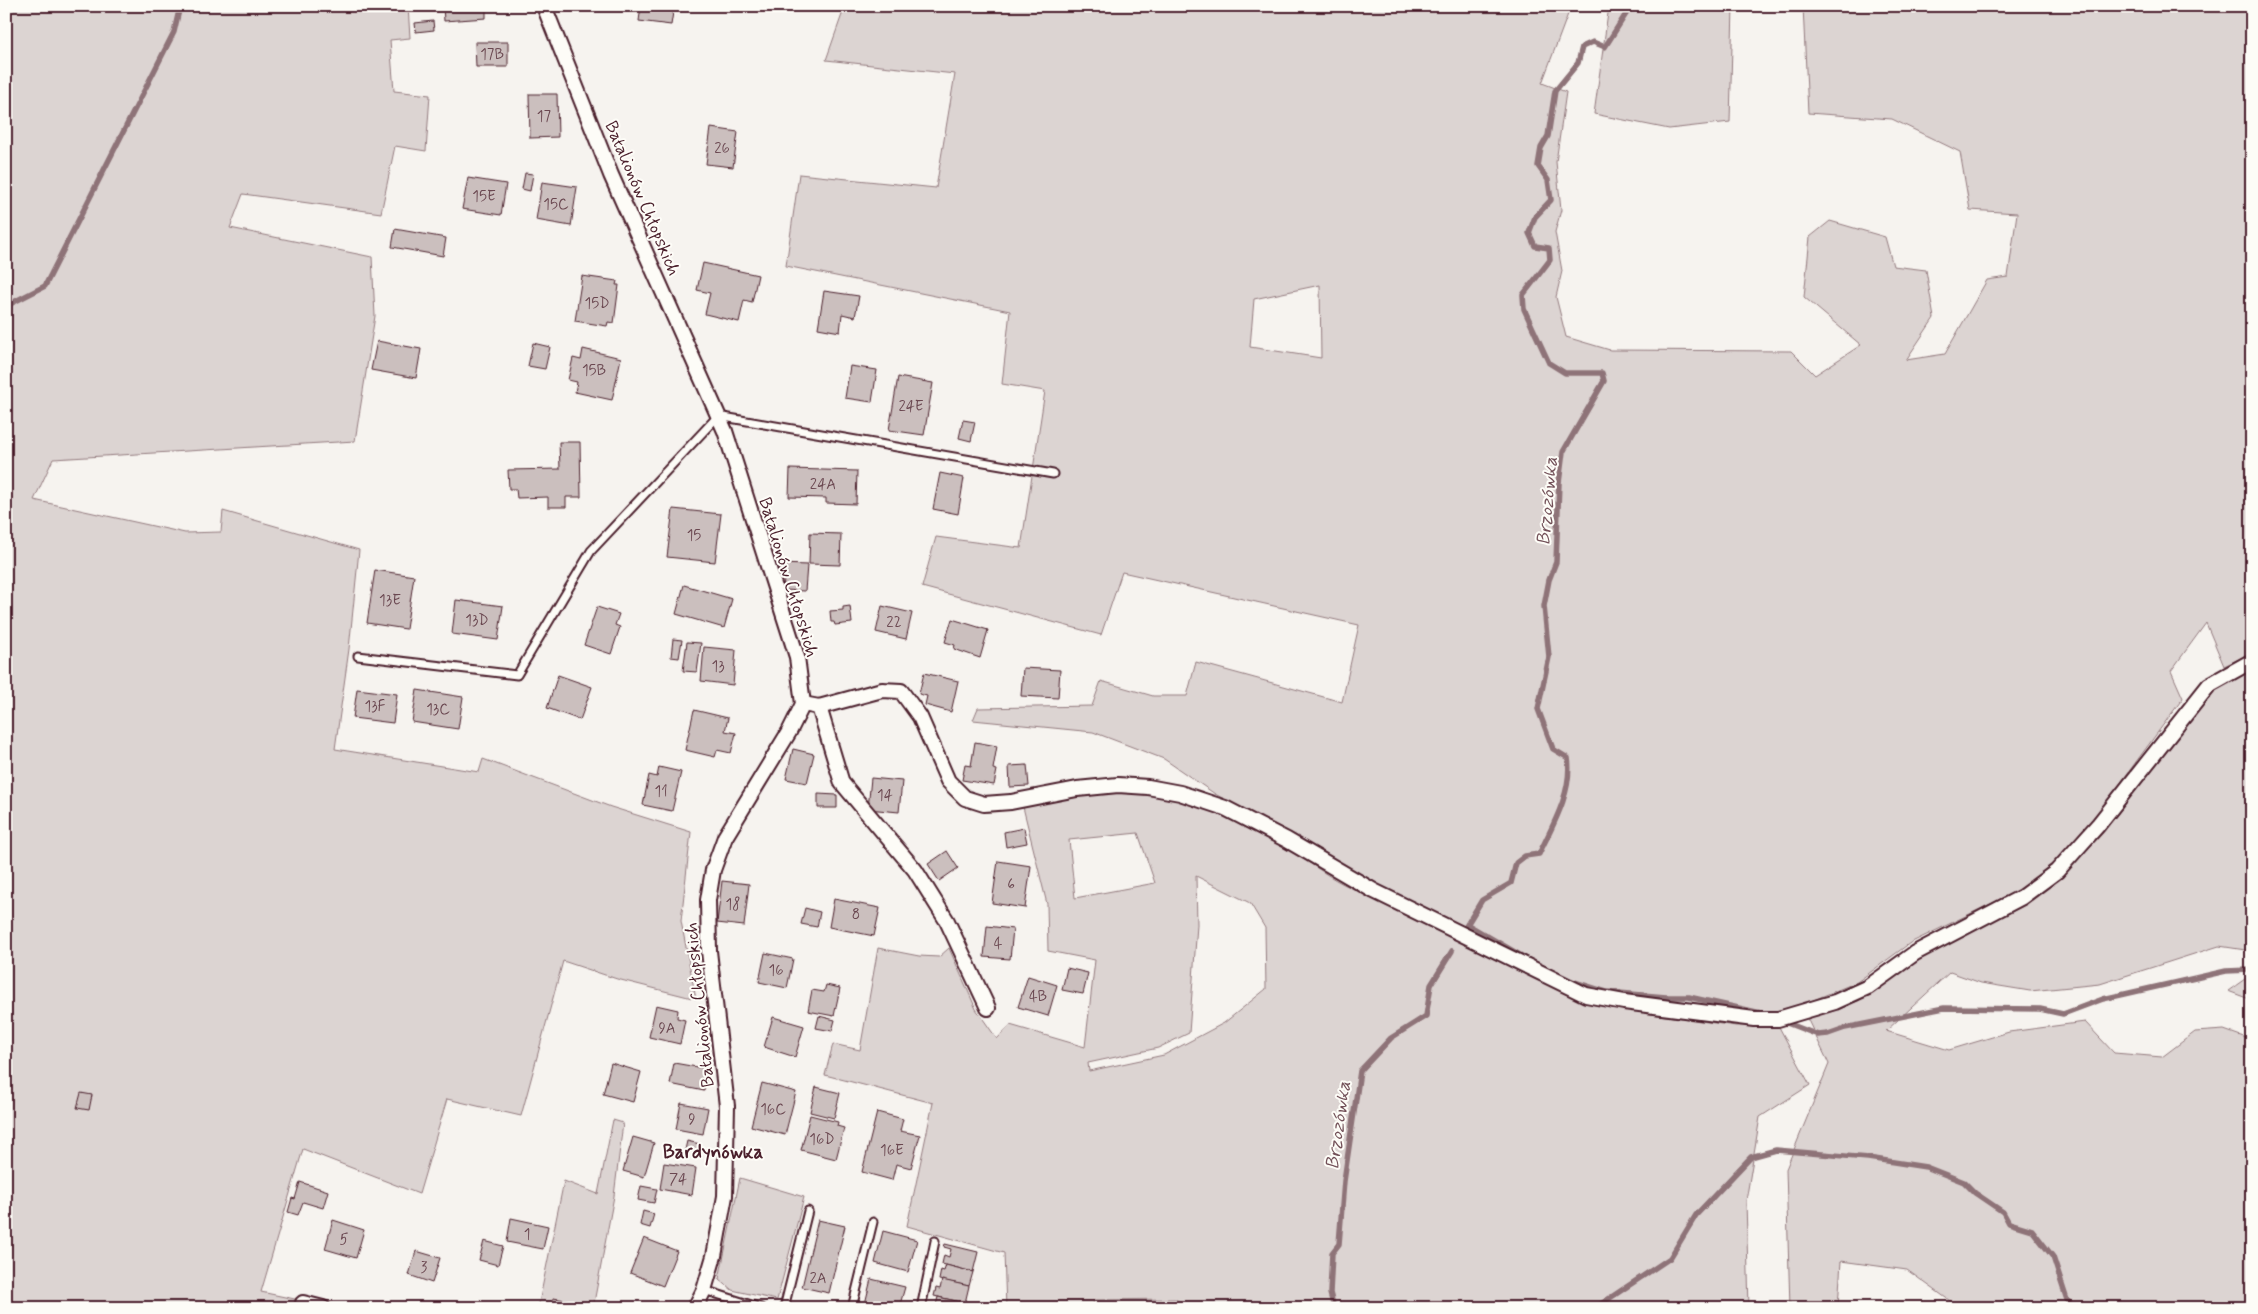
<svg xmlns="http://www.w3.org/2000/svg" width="2258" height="1314" viewBox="0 0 2258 1314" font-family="Mynerve,sans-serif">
	<rect width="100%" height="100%" fill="#f6f3ef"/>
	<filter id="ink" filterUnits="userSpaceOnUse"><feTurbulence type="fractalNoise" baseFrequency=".02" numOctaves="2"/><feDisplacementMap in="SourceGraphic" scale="10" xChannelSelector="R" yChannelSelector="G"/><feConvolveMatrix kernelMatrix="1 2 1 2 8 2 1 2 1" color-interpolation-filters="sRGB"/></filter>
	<g filter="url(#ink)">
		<g fill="#dcd4d2" stroke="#937a7e" fill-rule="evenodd">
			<polygon points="6,6 408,6 410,38 390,40 394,91 430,95 426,151 395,146 381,213 243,194 230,228 372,257 375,316 355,441 53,459 34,500 185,533 221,532 223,511 359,550 349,649 335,749 479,772 483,759 611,807 691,832 681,921 696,999 617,979 563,961 521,1116 447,1099 419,1194 303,1149 261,1292 338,1308 6,1308"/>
			<path d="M845,6h726l-29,77 24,9 -10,70 5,48 -6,22 7,39 -6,26 10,40 44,13 181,1 24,24 46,-30 -57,-48 6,-60 20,-16 55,16 8,29 33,4 8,48 -28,42 39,-6 42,-74 21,-3 9,-64 -47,-3 -10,-58 -68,-33 -84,-6 -5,-107h449v647l-28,13 -18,-43 -35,48 12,27 -92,125 -39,43 -35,25 -107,52 -53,39 -58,24 -32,10 -123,-18v15l92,13 42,-1 32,60 -50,32 -14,84 3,107h-556l-18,-9 -81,1 -2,8h-86l-2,-55 -97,-27 26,-123 -108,-28 8,-31 27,6 18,-102 41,8 20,1 10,-9 27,61 21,30 13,-14 75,22 10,-87 -47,-9 -1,-47 -24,-97c31,-6 62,-14 94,-16 57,-4 122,31 170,58 22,12 43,30 65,39l-11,-25 -126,-69 -51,-35 -71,-27 -120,-12 5,-12 114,-2 9,-25 52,15h34l9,-34 146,40 17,-77 -237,-53 -21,63 -179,-48 14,-50 85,11 24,-157 -43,-7 8,-73 -224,-45 13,-92 137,14 19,-114 -129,-14zM1320,285l1,73 -71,-11 4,-48zM1138,833l17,50 -80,15 -6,-58zM1196,876l54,27 15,25 1,61 -42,34 -60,32 -75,16 -1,-8 70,-15 31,-15 8,-108z"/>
			<polygon points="1609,6 1733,6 1730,122 1669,129 1594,114"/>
			<polygon points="2252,668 2252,951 2219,946 2100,984 2030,991 1981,983 1950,972 1886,1031 1949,1050 2009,1032 2085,1022 2114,1053 2162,1057 2195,1032 2224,1030 2252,1040 2252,1308 1960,1308 1907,1270 1841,1261 1838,1307 1790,1308 1786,1169 1829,1064 1807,1018 1858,1001 1920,957 2023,906 2059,879 2103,833 2210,694 2238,674"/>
			<polygon points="2252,974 2252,1000 2228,991"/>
			<polygon points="613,1120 623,1123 614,1196 593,1308 538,1308 564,1181 598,1194"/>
			<polygon points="740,1178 804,1197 777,1300 732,1290 719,1279"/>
		</g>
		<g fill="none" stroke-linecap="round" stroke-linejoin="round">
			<g stroke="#8e7378" stroke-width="5.5">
				<polyline points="6,306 45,286 174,32 180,6"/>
				<polyline points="1468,925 1532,962"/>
				<path d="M1465,928l17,-28 29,-17 5,-20 9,-7 14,-2c14,-29 34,-63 29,-96l-15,-9 -15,-40 11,-52 -5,-51 5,-26 7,-18 3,-79 4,-31 41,-71 -2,-8h-37l-16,-10 -25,-54 -1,-14 27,-35 -1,-12 -14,-2 -6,-13 6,-16 16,-17 -3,-20 -10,-14 3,-18 7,-12 7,-45 23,-28 4,-16 11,-5 12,5 26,-41"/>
				<polyline points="1572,981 1607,992 1666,997 1689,997 1761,1013"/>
				<polyline points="1787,1023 1818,1035 1828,1034 1845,1028 1944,1008 2040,1009 2063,1014 2103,999 2226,971 2250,970"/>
				<polyline points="1334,1308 1330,1293 1332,1253 1339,1244 1344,1181 1360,1071 1391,1038 1426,1016 1431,985 1452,951"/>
				<polyline points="1595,1308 1670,1258 1696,1215 1751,1157 1776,1150 1868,1158 1926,1167 1964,1182 1975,1193 2003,1212 2009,1223 2032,1230 2053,1257 2067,1300 2073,1308"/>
			</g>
		</g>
		<g fill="#cbbfbe" stroke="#4a1f2b">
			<polygon points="443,6 486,6 486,18 444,21"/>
			<polygon points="641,6 674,6 671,25 639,21"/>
			<polygon points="433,21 434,30 416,32 415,23"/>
			<polygon points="475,42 508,42 508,67 476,67"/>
			<polygon points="529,94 557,94 558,137 530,138"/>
			<polygon points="711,128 738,132 733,167 706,164"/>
			<polygon points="525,173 533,174 530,191 522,189"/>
			<polygon points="468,178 506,184 501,215 462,209"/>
			<polygon points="542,182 577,187 571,226 536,220"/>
			<polygon points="395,229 446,238 443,256 392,247"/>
			<polygon points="703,263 758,275 752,302 744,300 739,322 705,314 710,293 697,290"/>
			<polygon points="582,276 617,281 616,285 619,285 614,323 608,322 607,326 575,321"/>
			<polygon points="824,291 859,296 855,317 842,314 840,332 818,328"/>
			<polygon points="377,341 421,349 416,378 371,370"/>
			<polygon points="533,343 550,347 545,369 528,366"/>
			<polygon points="583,349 621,358 612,400 575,392 577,382 568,380 573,358 581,360"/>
			<polygon points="850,366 877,370 872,402 845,398"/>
			<polygon points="898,377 933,383 924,435 889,430"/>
			<polygon points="963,420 975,422 971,441 959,438"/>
			<polygon points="559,442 580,442 581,497 566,497 566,507 548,507 548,497 517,498 516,489 509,489 508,470 560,469"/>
			<polygon points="790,469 857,471 856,504 826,503 826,498 789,497"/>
			<polygon points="940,473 964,478 958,514 933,509"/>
			<polygon points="673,509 721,514 715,562 667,557"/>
			<polygon points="810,533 841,534 840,565 809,564"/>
			<polygon points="779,564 807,565 805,591 783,590 784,579 778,579"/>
			<polygon points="375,570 414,576 406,629 367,623"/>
			<polygon points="684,585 732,599 724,628 676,614"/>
			<polygon points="456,600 503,606 498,640 452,634"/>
			<polygon points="850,606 852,623 835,625 834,622 831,622 830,611 843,610 843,607"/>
			<polygon points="882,606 912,613 906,639 876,632"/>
			<polygon points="597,607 619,614 615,625 620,627 611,654 584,645"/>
			<polygon points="952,619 988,630 980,658 954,649 955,645 945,642"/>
			<polygon points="673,639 682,640 679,658 671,657"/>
			<polygon points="687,642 701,643 697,672 683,671"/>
			<polygon points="704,647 736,650 733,685 701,681"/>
			<polygon points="1023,668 1060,670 1058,698 1021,696"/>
			<polygon points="924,673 958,681 951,712 925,705 927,696 919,694"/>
			<polygon points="558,675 592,687 580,720 547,708"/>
			<polygon points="357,689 397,694 393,723 353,718"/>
			<polygon points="417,690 463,697 458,729 412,722"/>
			<polygon points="694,710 728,718 725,731 736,733 731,753 717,750 715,757 685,750"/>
			<polygon points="975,742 997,746 993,769 997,770 994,785 962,780 965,765 971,766"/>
			<polygon points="793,749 814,754 807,783 786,779"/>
			<polygon points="1027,765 1029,786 1010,787 1009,766"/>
			<polygon points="659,767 681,772 672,811 643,805 649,775 657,777"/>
			<polygon points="871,778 902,781 899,812 868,809"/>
			<polygon points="818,794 837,795 837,808 818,808"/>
			<polygon points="1024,828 1027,843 1006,847 1004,832"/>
			<polygon points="947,851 958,868 939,881 928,864"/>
			<polygon points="998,861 1031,866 1025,908 992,903"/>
			<polygon points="722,881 749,884 744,926 717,923"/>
			<polygon points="834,899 880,908 874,936 829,927"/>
			<polygon points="805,908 820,912 817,927 801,924"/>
			<polygon points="987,926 1013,929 1010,959 984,957"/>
			<polygon points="765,953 793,959 787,988 759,982"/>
			<polygon points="1067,968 1088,973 1083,994 1062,990"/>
			<polygon points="1028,976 1057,985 1048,1016 1018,1007"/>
			<polygon points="826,985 840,988 834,1016 808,1011 812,990 824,992"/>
			<polygon points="656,1005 678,1010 677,1018 685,1020 680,1044 649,1037"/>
			<polygon points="819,1016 835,1020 832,1031 816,1028"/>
			<polygon points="773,1017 804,1026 795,1057 764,1047"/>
			<polygon points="611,1063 641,1072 633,1102 603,1094"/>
			<polygon points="674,1063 708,1069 704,1091 670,1084"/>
			<polygon points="762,1083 796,1092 785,1135 751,1126"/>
			<polygon points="816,1087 840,1093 834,1118 810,1112"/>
			<polygon points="81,1093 92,1095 89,1110 77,1108"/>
			<polygon points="681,1103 708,1108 703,1134 676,1129"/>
			<polygon points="877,1112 903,1119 900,1131 920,1135 911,1168 896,1164 892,1180 862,1172"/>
			<polygon points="810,1115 838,1122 837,1126 844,1128 836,1159 801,1150"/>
			<polygon points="633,1137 654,1143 644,1177 623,1171"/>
			<polygon points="687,1141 700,1144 698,1153 685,1150"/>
			<polygon points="664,1163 696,1168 692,1195 660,1189"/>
			<polygon points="300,1182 328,1191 323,1208 303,1202 298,1215 288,1212 292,1198 295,1199"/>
			<polygon points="641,1186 657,1189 654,1203 638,1200"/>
			<polygon points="643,1211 654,1214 650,1228 640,1225"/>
			<polygon points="511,1218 548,1226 543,1249 507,1242"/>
			<polygon points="333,1220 364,1230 356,1258 325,1249"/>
			<polygon points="818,1220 845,1226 829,1293 802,1287"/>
			<polygon points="883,1231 917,1240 908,1272 875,1263"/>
			<polygon points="644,1238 677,1251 663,1286 630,1273"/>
			<polygon points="484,1241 503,1246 498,1265 479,1260"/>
			<polygon points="945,1244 978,1252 973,1272 942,1264 944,1255 949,1257 951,1249 944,1247"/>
			<polygon points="416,1251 440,1258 432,1283 409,1275"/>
			<polygon points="946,1265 973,1272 969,1286 939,1280 941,1270 944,1271"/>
			<polygon points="871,1279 905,1287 899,1308 864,1308"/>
			<polygon points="942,1280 969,1286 965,1303 934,1296 936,1288 940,1289"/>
			<polygon points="938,1297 965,1303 964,1308 931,1308 932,1304 936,1305"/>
			<polygon points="553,1298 572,1301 571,1308 551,1308"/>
		</g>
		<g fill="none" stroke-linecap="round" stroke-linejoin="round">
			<defs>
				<g id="lane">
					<polyline points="358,656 517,675 591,551 718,416 1053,474"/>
					<polyline points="704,1290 761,1308"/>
					<polyline points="784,1308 808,1211"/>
					<polyline points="852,1308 873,1222"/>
					<polyline points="921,1308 935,1241"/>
				</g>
				<g id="street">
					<polyline points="544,6 611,175 725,431 797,657 803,704 789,732 725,837 713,870 708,900 709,951 727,1106 725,1196 714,1256 704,1290 695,1308"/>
					<polyline points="803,704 819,707 882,690 901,691 920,717 948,781 965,798 984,804 1011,802 1077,789 1118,785 1148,787 1180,793 1225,808 1287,840 1374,891 1586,995 1624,1002 1754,1019 1778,1019 1835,1002 1868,987 1915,953 2022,897 2057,871 2098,825 2209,685 2252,661"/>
					<polyline points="819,707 842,783 915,870 947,921 988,1008"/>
					<polyline points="303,1303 323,1308"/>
				</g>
			</defs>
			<use href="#lane" stroke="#4a1f2b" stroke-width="11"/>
			<use href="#street" stroke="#4a1f2b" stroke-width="18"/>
			<use href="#lane" stroke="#fdfcf7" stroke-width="7"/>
			<use href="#street" stroke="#fdfcf7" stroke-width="14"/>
		</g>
	</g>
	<g text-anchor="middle" stroke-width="4" stroke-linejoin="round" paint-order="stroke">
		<g font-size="15" fill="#6a4750">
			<text x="492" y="59">17B</text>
			<text x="544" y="121">17</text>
			<text x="722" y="153">26</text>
			<text x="484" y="201">15E</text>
			<text x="556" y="209">15C</text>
			<text x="597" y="308">15D</text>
			<text x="594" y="375">15B</text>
			<text x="911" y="411">24E</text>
			<text x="823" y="489">24A</text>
			<text x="694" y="540">15</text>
			<text x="390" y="605">13E</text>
			<text x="477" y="625">13D</text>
			<text x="894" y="627">22</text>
			<text x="718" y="671">13</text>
			<text x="375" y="711">13F</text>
			<text x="438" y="714">13C</text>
			<text x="661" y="796">11</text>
			<text x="885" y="800">14</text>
			<text x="1011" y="889">6</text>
			<text x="733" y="909">18</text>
			<text x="856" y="919">8</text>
			<text x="998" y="948">4</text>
			<text x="776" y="975">16</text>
			<text x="1038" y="1001">4B</text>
			<text x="667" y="1033">9A</text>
			<text x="773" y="1114">16C</text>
			<text x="692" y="1124">9</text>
			<text x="822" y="1144">16D</text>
			<text x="892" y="1155">16E</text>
			<text x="678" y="1184">74</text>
			<text x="527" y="1239">1</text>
			<text x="344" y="1244">5</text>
			<text x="424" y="1272">3</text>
			<text x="818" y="1283">2A</text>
		</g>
		<g font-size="18" fill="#4a1f2b" stroke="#fdfcf7">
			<text transform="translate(643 198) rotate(67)" y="6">Batalionów Chłopskich</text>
			<text transform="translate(789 577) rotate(73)" y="6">Batalionów Chłopskich</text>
			<text transform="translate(699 1005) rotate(-96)" y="6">Batalionów Chłopskich</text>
		</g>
		<g font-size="19" font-style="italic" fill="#725058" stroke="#fdfcf7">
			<text transform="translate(1546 501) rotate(-85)" y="7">Brzozówka</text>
			<text transform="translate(1337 1125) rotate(-82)" y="7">Brzozówka</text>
		</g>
		<g font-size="19" font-weight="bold" fill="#4a1f2b" stroke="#fdfcf7">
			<text x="713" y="1158">Bardynówka</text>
		</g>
	</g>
	<rect width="2258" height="1314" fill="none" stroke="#fdfcf7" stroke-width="25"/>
	<rect x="12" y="12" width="2233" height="1289" fill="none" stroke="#4a1f2b" stroke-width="2" filter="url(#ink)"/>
</svg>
